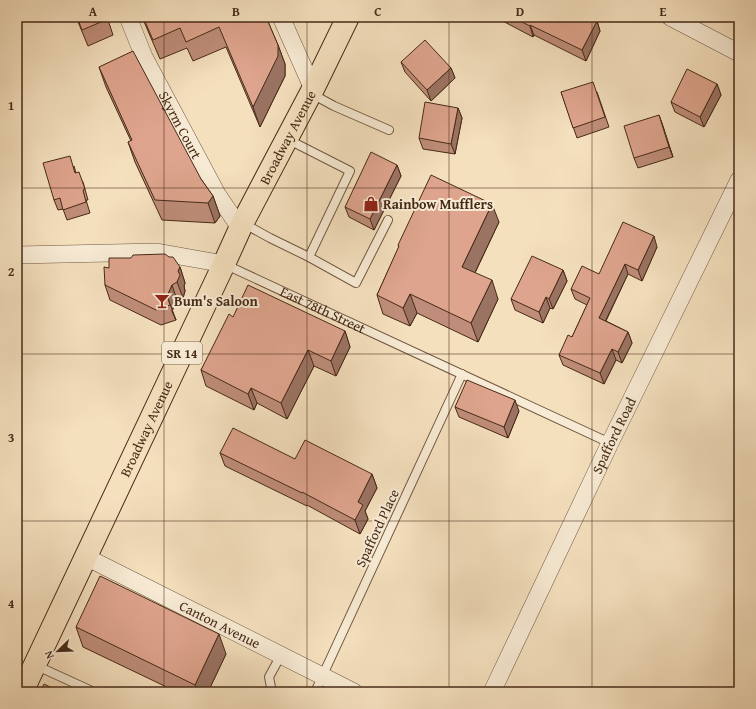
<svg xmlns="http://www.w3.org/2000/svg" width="756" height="709" viewBox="0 0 756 709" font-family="'Gentium Book Plus',serif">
	<rect width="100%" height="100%" fill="#f5e0be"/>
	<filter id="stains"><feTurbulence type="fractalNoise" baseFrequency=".005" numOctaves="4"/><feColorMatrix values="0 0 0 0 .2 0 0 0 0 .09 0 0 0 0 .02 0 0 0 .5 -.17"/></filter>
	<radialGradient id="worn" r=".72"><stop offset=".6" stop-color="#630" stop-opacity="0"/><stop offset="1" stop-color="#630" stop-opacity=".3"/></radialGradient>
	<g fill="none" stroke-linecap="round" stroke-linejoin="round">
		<defs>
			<g id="service">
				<polyline points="312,94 334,106 389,130"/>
				<polyline points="243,223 270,238 309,257 350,171 287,139"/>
				<polyline points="309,257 356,283 388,220"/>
				<path id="s1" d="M224,264l386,179"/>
				<polyline points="35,665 94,692"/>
				<polyline points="272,692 269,677 281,655"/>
				<polyline points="315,692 462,374"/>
			</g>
			<g id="minor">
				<path id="s2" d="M128,17l16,40 73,137 23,34"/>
				<polyline points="281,17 313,89"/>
				<polyline points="670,17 739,53"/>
				<polyline points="17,255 157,252 224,264"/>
				<path id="s3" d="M86,557l268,135"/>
				<path id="s4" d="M492,692l118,-249 129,-263"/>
			</g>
			<g id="primary">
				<path id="s5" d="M22,692l202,-428 19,-42 70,-133 35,-72"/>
			</g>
		</defs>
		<use href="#service" stroke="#725841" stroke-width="10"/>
		<use href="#minor" stroke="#725841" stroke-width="18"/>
		<use href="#primary" stroke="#462a17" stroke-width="24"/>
		<use href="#service" stroke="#f8ebd5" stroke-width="8"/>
		<use href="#minor" stroke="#f8ebd5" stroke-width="17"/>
		<use href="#primary" stroke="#f5e0be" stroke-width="22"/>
	</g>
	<g fill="#bf8d79" stroke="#462a17">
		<polygon points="76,17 107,17 113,35 88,46"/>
		<polygon points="142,17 266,17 278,45 285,64 285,76 260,127 226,47 193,61 187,48 160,59"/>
		<polygon points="495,17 589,17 597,21 600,31 586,61 534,35 533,37"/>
		<polygon points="401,62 451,68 455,78 431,101 405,72"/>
		<polygon points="99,67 201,179 213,196 220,216 215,223 162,220 135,162 128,142 131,141 106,87"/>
		<polygon points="717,84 721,95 704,127 675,112 671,102"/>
		<polygon points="561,92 597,92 609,127 577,138"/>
		<polygon points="458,108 462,118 455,154 423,149 419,138"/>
		<polygon points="659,115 673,157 638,168 634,158"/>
		<polygon points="397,165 401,176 374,230 349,217 345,207"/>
		<polygon points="74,166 76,173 83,182 88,200 86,200 90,213 67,220 63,209 58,210 54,200"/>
		<polygon points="499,222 475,273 498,299 478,342 417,313 410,326 383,314 377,295 399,247 398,245"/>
		<polygon points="657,247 642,281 628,274 606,321 628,332 632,343 622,363 616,360 604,384 563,365 559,355 572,337 587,305 575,299 571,289 599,274"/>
		<polygon points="180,267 185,283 184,286 185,291 183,298 177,300 172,311 176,320 161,325 110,300 105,285 109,268"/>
		<polygon points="563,270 567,281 553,309 550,308 543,323 515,310 511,299"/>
		<polygon points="233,317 345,331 350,347 336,376 314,366 287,419 257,403 254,410 206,386 201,370"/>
		<polygon points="455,407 519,411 508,438 459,417"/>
		<polygon points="220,453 295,459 372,474 377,488 365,511 368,519 360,534 307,505 307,506 225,466"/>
		<polygon points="76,627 226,654 208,692 177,692 83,647"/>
	</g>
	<g fill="#9b7363" stroke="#462a17">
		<polygon points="597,21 600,31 586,61 582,50"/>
		<polygon points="530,25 534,35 533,37 530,26"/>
		<polygon points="278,45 285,64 285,76 260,127 253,107"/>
		<polygon points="451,68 455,78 431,101 427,90"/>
		<polygon points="717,84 721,95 704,127 700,117"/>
		<polygon points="458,108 462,118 455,154 451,144"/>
		<polygon points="659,115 663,126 673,157 669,147"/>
		<polygon points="397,165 401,176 374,230 370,219"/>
		<polygon points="213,196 220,216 215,223 208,203"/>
		<polygon points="492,204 499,222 469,285 462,267"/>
		<polygon points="654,236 657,247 642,281 638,270"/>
		<polygon points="625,264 628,274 602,328 599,318"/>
		<polygon points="180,267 185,283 184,286 185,291 183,298 177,282 178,271"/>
		<polygon points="563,270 567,281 553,309 549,299"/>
		<polygon points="492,280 498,299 478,342 471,323"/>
		<polygon points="172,285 177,300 172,311 176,320 167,296"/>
		<polygon points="410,294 417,313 410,326 403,308"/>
		<polygon points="546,297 550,308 543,323 539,312"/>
		<polygon points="345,331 350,347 336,376 331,361"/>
		<polygon points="628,332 632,343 622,363 618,352"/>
		<polygon points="612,349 616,360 604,384 600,373"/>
		<polygon points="308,350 314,366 287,419 281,403"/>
		<polygon points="251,388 257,403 254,410 248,394"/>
		<polygon points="515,400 519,411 508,438 504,427"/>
		<polygon points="372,474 377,488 365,511 368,519 360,534 355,520 358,502"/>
		<polygon points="219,634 226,654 208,692 197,692 195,685"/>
	</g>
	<g fill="#dea48d" stroke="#462a17">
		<polygon points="77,17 107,17 108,19 82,30"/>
		<polygon points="143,17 266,17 278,45 278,56 253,107 219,27 186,42 180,28 153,40"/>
		<polygon points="512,17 589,17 597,21 582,50 530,25 530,26"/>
		<polygon points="425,40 451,68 427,90 401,62"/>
		<polygon points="133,51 201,179 213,196 208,203 155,200 128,142 132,140 99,67"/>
		<polygon points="687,69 717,84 700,117 671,102"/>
		<polygon points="593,82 605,117 573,128 561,92"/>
		<polygon points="425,102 458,108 451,144 419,138"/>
		<polygon points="659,115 669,147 634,158 624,126"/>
		<polygon points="371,152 397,165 370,219 345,207"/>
		<polygon points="70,156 75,173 79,172 85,189 83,190 86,202 63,210 60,198 54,200 43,163"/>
		<polygon points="431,175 492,204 462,267 492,280 471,323 410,294 403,308 377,295 399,246 398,245"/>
		<polygon points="623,222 654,236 638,270 625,264 599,318 628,332 618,352 612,349 600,373 559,355 568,335 572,337 590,298 571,289 582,266 599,274"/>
		<polygon points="165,254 169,257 173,257 180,267 178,271 180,275 177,282 172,285 167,296 170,305 156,310 105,285 104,267 109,268 109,258 131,258 133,255"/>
		<polygon points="532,256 563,270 549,299 546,297 539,312 511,299"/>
		<polygon points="248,285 345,331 331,361 308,350 281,403 251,388 248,394 201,370 229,314 233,317"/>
		<polygon points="467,380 515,400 504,427 455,407"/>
		<polygon points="233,428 295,459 305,440 372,474 358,502 363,505 355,520 302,492 302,493 220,453"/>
		<polygon points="100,576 219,634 195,685 76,627"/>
		<polygon points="44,684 60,692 40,692"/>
	</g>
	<path fill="none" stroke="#462a17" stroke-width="1" stroke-opacity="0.55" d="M164,17v675M307,17v675M449,17v675M592,17v675M17,188h722M17,354h722M17,521h722"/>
	<defs>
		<symbol id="shop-bare" viewBox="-9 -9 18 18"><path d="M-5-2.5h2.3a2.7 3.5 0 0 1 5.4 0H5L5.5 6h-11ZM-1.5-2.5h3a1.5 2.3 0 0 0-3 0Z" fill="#8f2418" stroke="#f8ebd5" stroke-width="2.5" paint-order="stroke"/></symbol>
		<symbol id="bar-bare" viewBox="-9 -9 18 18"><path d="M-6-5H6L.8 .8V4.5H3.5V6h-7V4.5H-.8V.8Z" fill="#8f2418" stroke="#f8ebd5" stroke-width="2.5" paint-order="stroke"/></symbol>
	</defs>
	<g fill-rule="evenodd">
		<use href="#shop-bare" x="360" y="193" width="22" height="22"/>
		<use href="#bar-bare" x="151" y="290" width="22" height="22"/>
	</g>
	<g text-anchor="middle" stroke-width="4" stroke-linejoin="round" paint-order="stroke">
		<rect fill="#f8ebd5" stroke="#7b6450" stroke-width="1" x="162" y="342" width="40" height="22" rx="3"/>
		<g font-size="13" font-weight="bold" fill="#462a17">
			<text x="182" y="358">SR 14</text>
		</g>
		<g font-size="14" fill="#462a17" stroke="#f8ebd5">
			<text dy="5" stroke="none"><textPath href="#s2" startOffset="120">Skyrm Court</textPath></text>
			<text dy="5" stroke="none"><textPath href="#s5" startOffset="615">Broadway Avenue</textPath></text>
			<text dy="5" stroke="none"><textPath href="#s1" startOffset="109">East 78th Street</textPath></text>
			<text dy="5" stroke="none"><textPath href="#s5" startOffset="291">Broadway Avenue</textPath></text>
			<text dy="5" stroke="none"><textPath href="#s4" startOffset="284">Spafford Road</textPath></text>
			<text transform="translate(377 528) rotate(-65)" y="5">Spafford Place</text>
			<text dy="5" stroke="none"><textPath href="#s3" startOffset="150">Canton Avenue</textPath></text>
		</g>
		<g font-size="14" font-weight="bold" fill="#462a17" stroke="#f8ebd5" text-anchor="start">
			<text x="383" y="209">Rainbow Mufflers</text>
			<text x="174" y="306">Bum's Saloon</text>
		</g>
	</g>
	<rect width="756" height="709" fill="none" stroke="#f5e0be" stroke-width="44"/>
	<g transform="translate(58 651) rotate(247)" stroke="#f8ebd5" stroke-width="3" paint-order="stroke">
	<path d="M0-3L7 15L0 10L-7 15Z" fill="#462a17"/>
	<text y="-6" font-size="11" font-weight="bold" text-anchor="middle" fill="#462a17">N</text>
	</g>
	<rect x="22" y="22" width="712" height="665" fill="none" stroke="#462a17" stroke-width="1.5"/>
	<g font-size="13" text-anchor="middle" font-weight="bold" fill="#462a17">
		<text x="93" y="16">A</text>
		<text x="236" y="16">B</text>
		<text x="378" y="16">C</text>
		<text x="520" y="16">D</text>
		<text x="663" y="16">E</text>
		<text x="11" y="110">1</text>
		<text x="11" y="276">2</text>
		<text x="11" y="442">3</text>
		<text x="11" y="608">4</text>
	</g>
	<rect width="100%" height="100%" filter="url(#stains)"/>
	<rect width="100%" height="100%" fill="url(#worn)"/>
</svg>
